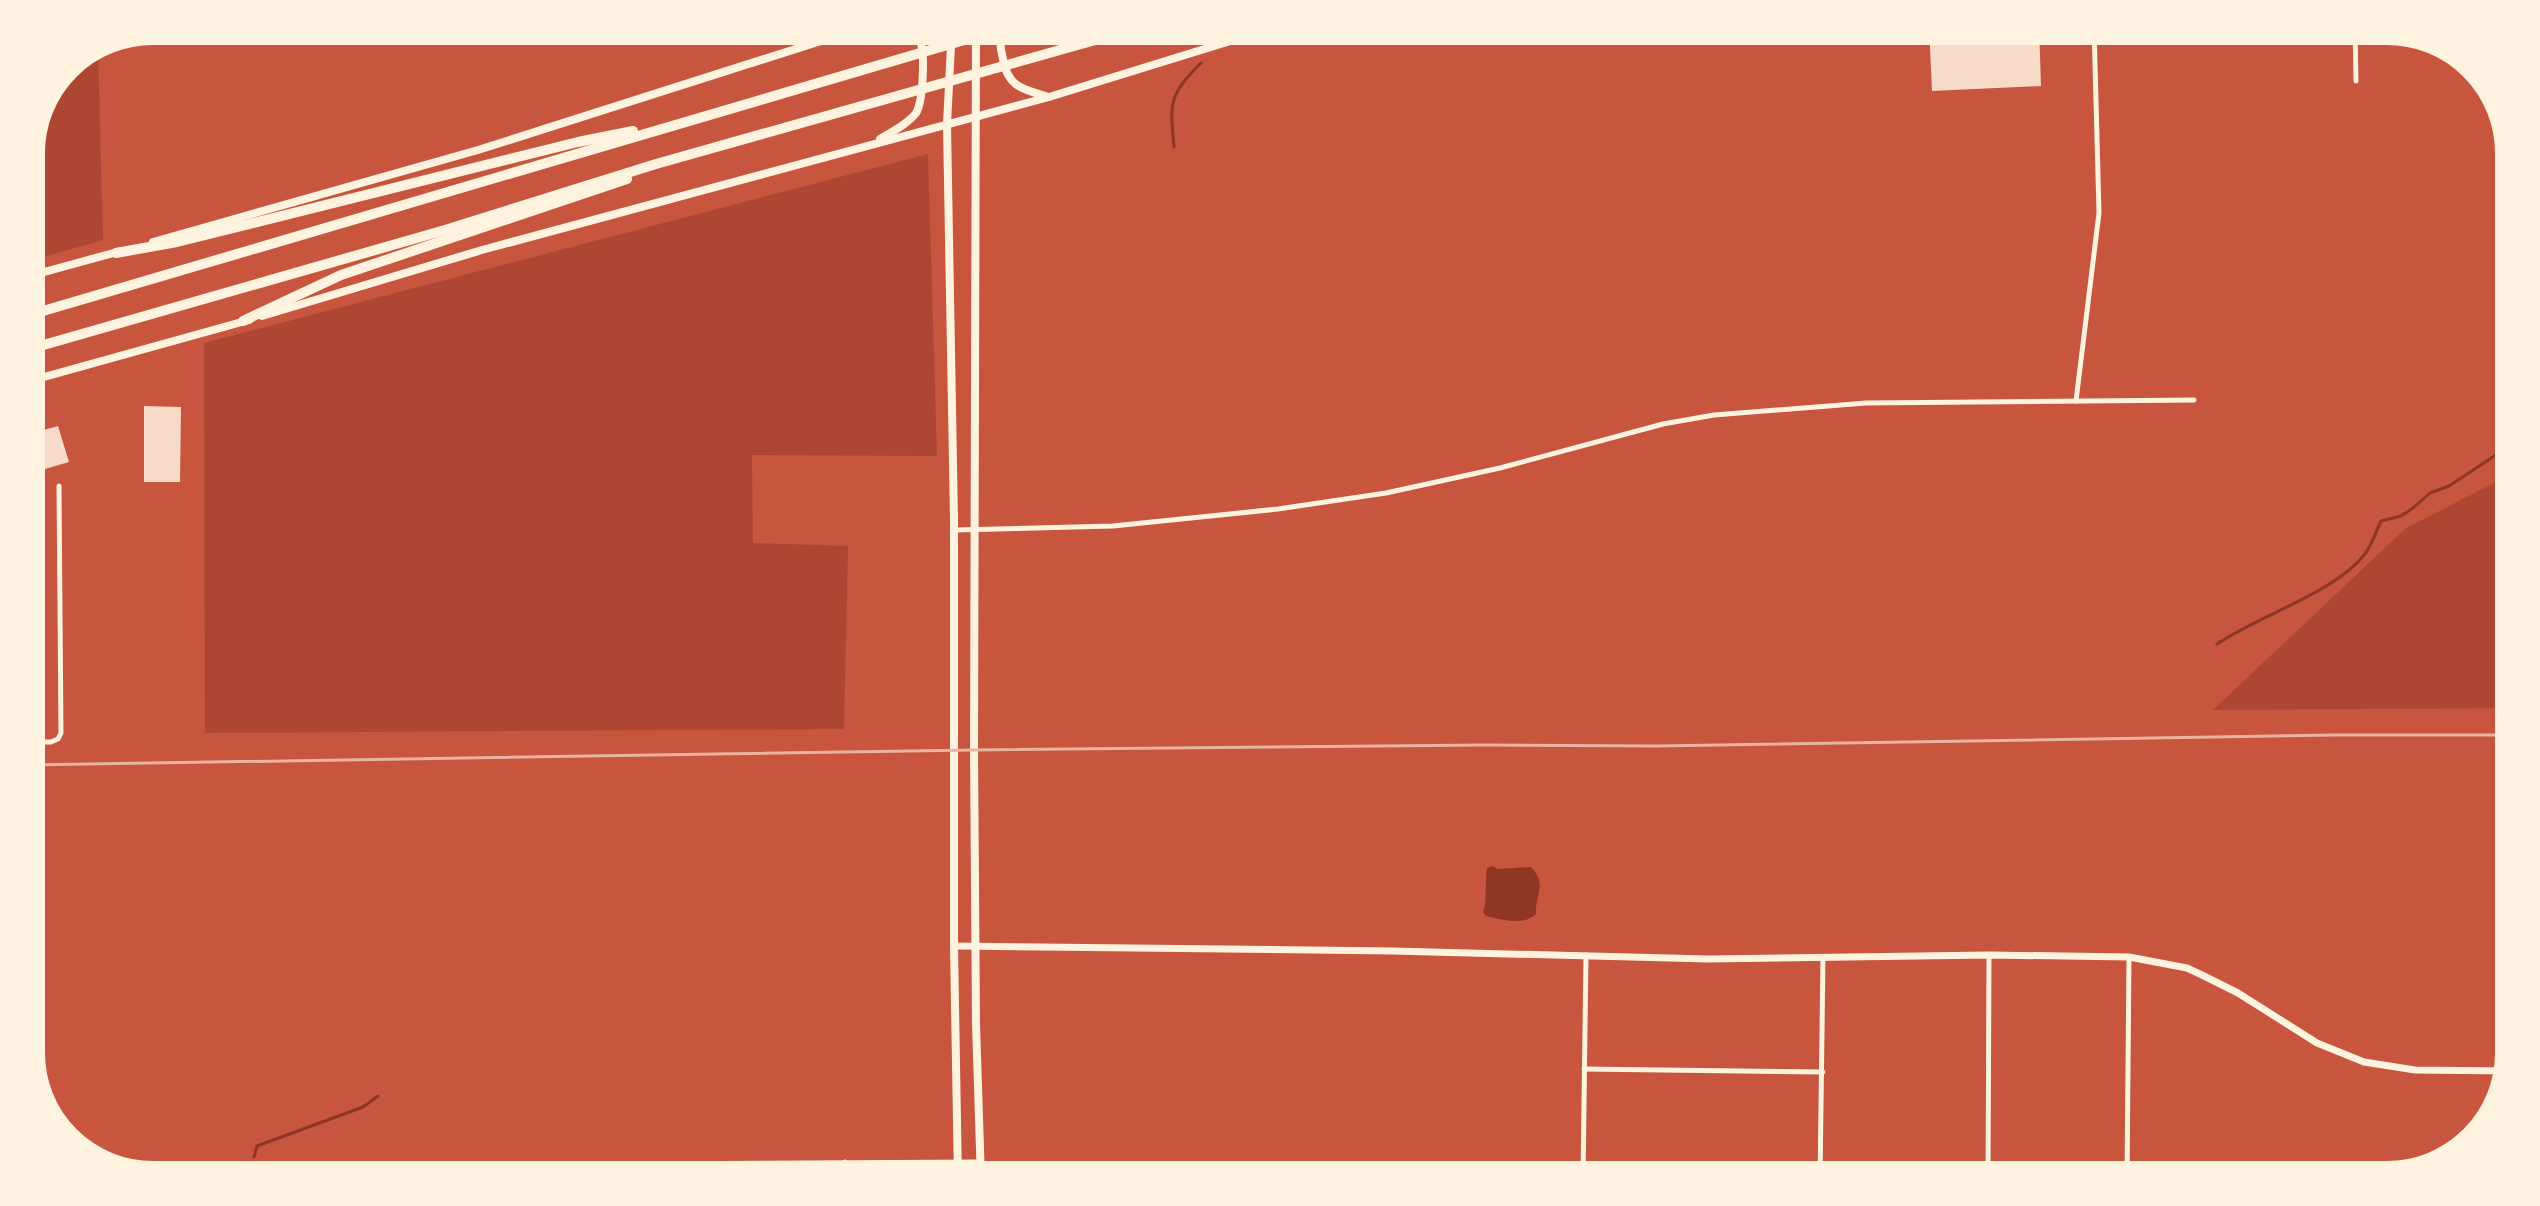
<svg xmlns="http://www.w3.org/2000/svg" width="2540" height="1206" viewBox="0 0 2540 1206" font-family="'Nunito Sans',sans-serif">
	<rect width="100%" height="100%" fill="#c8553d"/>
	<g fill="#ae4732">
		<polygon points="98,49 103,240 26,262 26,145 63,63"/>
		<polygon points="928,154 937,456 752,455 753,543 848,546 844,729 205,733 204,343"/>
		<polygon points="2514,473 2514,708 2213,710 2406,528"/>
	</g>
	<path fill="#8f3625" d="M1493,866l4,3 34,-2c17,19 4,25 5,47 -12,12 -33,6 -50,2l-3,-4c4,-7 2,-33 4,-44z"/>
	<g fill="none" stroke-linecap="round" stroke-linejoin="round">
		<g stroke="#8f3625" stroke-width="3">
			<path d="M1174,147c-4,-44 -6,-51 27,-84"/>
			<path d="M2217,644c41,-28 119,-52 148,-90 7,-9 11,-23 16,-33l20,-5 12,-8 17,-15 19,-7 65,-43"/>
			<polyline points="254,1157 257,1146 363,1107 378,1096"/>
		</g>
	</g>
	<g fill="#f7dbc8">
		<polygon points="1929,26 2039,26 2041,86 1932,91"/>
		<polygon points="144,406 181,407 180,482 144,482"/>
		<polygon points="58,426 69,462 38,471 41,481 33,483 30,473 26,474 26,435"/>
	</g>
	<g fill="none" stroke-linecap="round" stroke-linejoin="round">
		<g stroke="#fff3e0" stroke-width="5">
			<polyline points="2355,26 2356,81"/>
			<polyline points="2076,401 2099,213 2094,26"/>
			<polyline points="954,530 1113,526 1278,509 1386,493 1500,468 1663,424 1714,415 1866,403 2194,400"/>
			<polyline points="26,742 51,742 58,739 61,733 59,486"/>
			<polyline points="1584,1069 1823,1072"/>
			<polyline points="845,1162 845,1180"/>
			<polyline points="143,1166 143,1178"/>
			<polyline points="97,1167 980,1162"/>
			<polyline points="345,1180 345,1166"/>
			<polyline points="1583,1180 1586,955"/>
			<polyline points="1820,1180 1823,957"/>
			<polyline points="1988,1180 1989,955"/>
			<polyline points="2127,1180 2129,957"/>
		</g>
		<polyline stroke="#fff3e0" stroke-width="7" points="954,946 1393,951 1708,959 1989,955 2129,957 2187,968 2204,976 2238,993 2317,1043 2364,1062 2415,1070 2510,1071"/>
		<g stroke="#fff3e0" stroke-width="8">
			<polyline points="952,26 947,124 954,521 954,946 958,1180"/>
			<polyline points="976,26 974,750 976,1024 981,1180"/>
			<path d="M1002,27c-3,11 -2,21 1,32 5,29 20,30 46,38"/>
			<path d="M880,139c11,-7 28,-15 36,-26 7,-11 10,-63 3,-74 -6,-10 -17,-11 -27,-13"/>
			<polyline points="153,242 478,150 868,26"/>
			<polyline points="26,277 121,251"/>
			<polyline points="262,316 482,250 1049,97 1279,26"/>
			<polyline points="26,382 249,320"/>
		</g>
		<g stroke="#fff3e0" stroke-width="10">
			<polyline points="116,253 177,242 578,142 633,131"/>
			<polyline points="26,316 1012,26"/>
			<polyline points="243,321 341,275 627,179"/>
			<polyline points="26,350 445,230 656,164 1145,26"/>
		</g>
		<polyline stroke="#e9b49f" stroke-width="3" points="26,765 974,750 1483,745 1657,746 2335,735 2514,735"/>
	</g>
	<path d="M0 0H2540V1206H0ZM153 40H2387A113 113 0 0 1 2500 153V1053A113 113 0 0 1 2387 1166H153A113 113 0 0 1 40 1053V153A113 113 0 0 1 153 40Z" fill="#fff3e0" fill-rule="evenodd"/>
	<path fill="none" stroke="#fff3e0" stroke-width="10" d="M153 40H2387A113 113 0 0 1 2500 153V1053A113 113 0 0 1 2387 1166H153A113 113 0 0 1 40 1053V153A113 113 0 0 1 153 40Z"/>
</svg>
